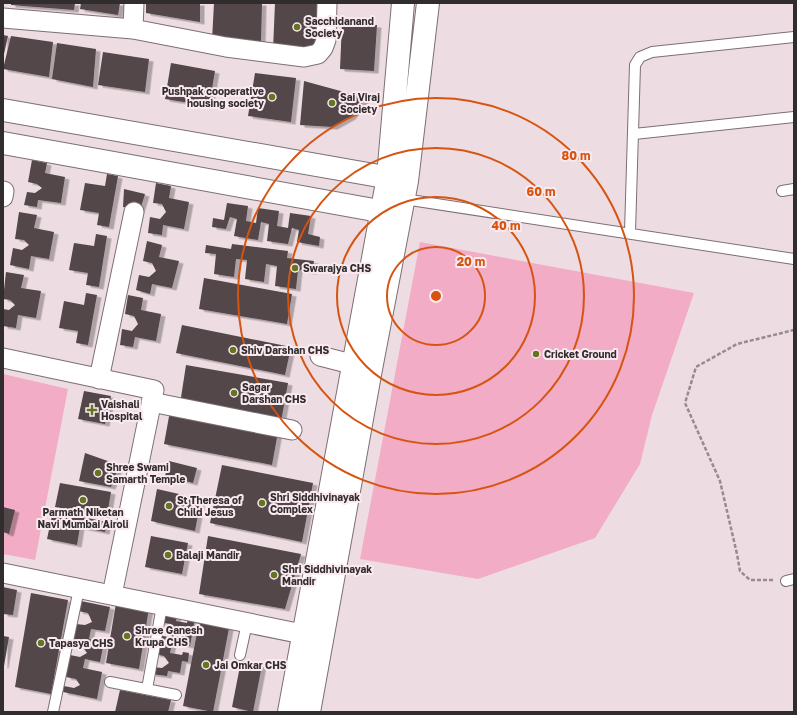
<svg xmlns="http://www.w3.org/2000/svg" width="797" height="715" font-family="'Golos Text',sans-serif">
<defs>
<filter id="shadow"><feDropShadow dx="4.5" dy="2.5" stdDeviation="0" flood-color="#0004"/></filter>
</defs>
<rect width="100%" height="100%" fill="#eddde2"/>
<path fill="#f2acc5" d="M420,242l274,51 -42,122 -12,49 -45,74 -117,41 -118,-20z
M3,374l65,15 -33,171 -32,-6z"/>
<path fill="#52464a" filter="url(#shadow)" d="M11,3h64l-1,7 -63,-5z
M81,3h39l-2,12 -38,-6z
M146,3h54v19l-54,-9z
M214,3h48l-1,39 -49,-2z
M275,3h46l-2,49 -46,-2z
M342,23l35,2 -3,46 -34,-2z
M3,35l5,1 -4,18h-1z
M11,36l42,6 -4,35 -46,-8z
M57,43l39,6 -3,38 -41,-8z
M103,52l46,7 -4,33 -47,-7z
M171,63l44,8 -6,35 -44,-7z
M255,73l41,5 -5,44 -43,-6z
M304,81l62,17 -15,19 -18,10 -33,-2z
M32,160l15,3 -2,10 20,4 -4,26 -23,-3 -1,7 -13,-2 3,-13 8,1 7,-5 -5,-4 -9,-2z
M107,174l11,2 -9,51 -12,-2 2,-12 -19,-3 5,-27 20,3z
M156,183l15,3 -2,12 20,4 -5,27 -21,-4 -1,10 -14,-2 2,-16 10,2 6,-7 -4,-8 -9,-1z
M124,189l21,5 -5,16 -17,-3z
M227,203l21,3 -2,15 10,2 2,-15 21,3 -2,15 11,2 2,-15 21,3 -3,18 12,3 -1,9 -22,-4 2,-12 -7,-2 -4,16 -21,-3 2,-17 -8,-2 -3,18 -24,-4 3,-17 -7,-2 -4,12 -14,-2 1,-9 11,2z
M19,212l18,3 -3,13 20,4 -5,27 -18,-3 -2,13 -19,-4 3,-17 9,2 7,-5 -5,-5 -9,-1z
M96,234l11,2 -8,51 -13,-2 2,-12 -19,-3 5,-27 20,3z
M147,241l15,4 -3,12 20,4 -7,27 -20,-4 -2,10 -14,-4 3,-15 10,2 7,-6 -4,-8 -9,-2z
M232,244l56,7 -1,7 27,3 -2,11 -14,-2 -2,19 -21,-3 2,-20 -11,-2 -2,18 -19,-3 2,-19 -11,-1 -2,18 -20,-3 2,-20 -11,-1 1,-8 25,4z
M6,272l18,3 -3,13 20,3 -5,27 -18,-3 -2,13 -13,-2v-17l6,1 6,-5 -5,-5 -7,-1z
M204,278l88,16 -5,30 -88,-15z
M86,293l11,2 -9,50 -12,-2 2,-12 -19,-3 5,-27 20,4z
M128,295l15,3 -2,12 20,4 -5,27 -21,-4 -2,10 -13,-2 2,-16 10,2 6,-7 -4,-8 -9,-2z
M182,325l109,22 -6,28 -109,-22z
M186,365l102,18 -7,39 -101,-18z
M84,391l27,5 -6,28 -27,-5z
M170,411l108,21 -6,33 -108,-21z
M85,453l34,12 -8,22 -32,-6z
M169,461l28,7 -4,15 -28,-7z
M222,465l91,18 -11,59 -92,-19z
M60,483l51,9 -4,24 -52,-9z
M157,489l44,10 -6,32 -44,-10z
M3,507l12,3 -6,24 -6,-2z
M53,511l54,11 -2,10 -25,-5 -3,18 -30,-6z
M151,536l37,7 -6,31 -37,-7z
M208,536l93,18 -16,55 -86,-15z
M3,587l14,3 -4,25 -10,-1z
M31,593l37,7 -17,94 -36,-7z
M81,601l29,6 -5,24 -14,-2 -2,10 15,3 -4,20 -15,-3 -2,9 19,4 -5,27 -34,-7 1,-6 10,2 6,-3 -4,-6 -10,-2 4,-22 10,2 7,-4 -5,-7 -10,-2 4,-20 9,1 7,-3 -4,-9 -10,-2z
M116,603l33,5 -10,61 -33,-6z
M162,612l15,3 -1,6 11,2 1,-6 7,1 -5,28 -18,-3 -2,10 12,2 1,-3 6,1 -1,9 -6,-1 -2,12 -12,-2 -1,5 -16,-2 2,-7 9,1 7,-5 -5,-7 -9,-2 3,-19 10,2 6,-4 -3,-9 -11,-2z
M200,617l30,6 -17,89 -30,-6z
M3,636l6,1 -5,29h-1z
M241,661l21,4 -9,47 -21,-5z
M120,690l51,10 -3,12h-53z"/>
<g fill="none" stroke-linecap="round" stroke-linejoin="round">
<defs>
<path id="lane" d="M634,134l160,-17
M782,191l12,-2
M404,199l390,60
M630,232l5,-167 5,-8 12,-5 142,-15
M786,581l8,-2
M240,655l7,-32
M110,682l66,13
M147,689l15,-83
M53,712l26,-123"/>
<path id="street" d="M3,18l130,11 93,18 78,10 14,-3 5,-6 3,-8 1,-37
M133,29l1,-26
M3,197l1,-6
M320,356l47,12
M3,358l151,32 -42,205
M99,379l35,-167
M151,402l141,28
M3,573l314,64"/>
<path id="secondary" d="M3,110l399,70
M3,143l393,71
M289,712l99,-535 15,-174
M309,712l62,-343 36,-188 21,-178"/>
</defs>
<use href="#lane" stroke="#7c6f73" stroke-width="12"/>
<use href="#street" stroke="#7c6f73" stroke-width="21"/>
<use href="#secondary" stroke="#7c6f73" stroke-width="24"/>
<path stroke="#968b8e" stroke-width="2.5" stroke-dasharray="4 2" stroke-linecap="butt" d="M773,580h-23l-10,-9 -3,-17 -17,-73 -35,-78 11,-36 41,-23 57,-14"/>
<use href="#lane" stroke="#fff" stroke-width="10"/>
<use href="#street" stroke="#fff" stroke-width="19"/>
<use href="#secondary" stroke="#fff" stroke-width="22"/>
</g>
<g fill="none" stroke="#d6540f" stroke-width="2">
<circle cx="436" cy="296" r="49"/>
<circle cx="436" cy="296" r="99"/>
<circle cx="436" cy="296" r="148"/>
<circle cx="436" cy="296" r="198"/>
</g>
<g fill="#657420" stroke="#faeaef" stroke-width="1.5">
<circle cx="297" cy="27" r="4"/>
<circle cx="272" cy="97" r="4"/>
<circle cx="332" cy="103" r="4"/>
<circle cx="295" cy="268" r="4"/>
<circle cx="233" cy="350" r="4"/>
<circle cx="536" cy="354" r="4"/>
<circle cx="234" cy="393" r="4"/>
<path d="M90 404h4v4h4v4h-4v4h-4v-4h-4v-4h4z"/>
<circle cx="98" cy="473" r="4"/>
<circle cx="83" cy="500" r="4"/>
<circle cx="262" cy="503" r="4"/>
<circle cx="169" cy="506" r="4"/>
<circle cx="168" cy="555" r="4"/>
<circle cx="274" cy="575" r="4"/>
<circle cx="127" cy="636" r="4"/>
<circle cx="41" cy="643" r="4"/>
<circle cx="206" cy="665" r="4"/>
</g>
<g text-anchor="middle" dominant-baseline="central" stroke-width="4" stroke-linejoin="round" paint-order="stroke">
<g font-size="10" font-weight="bold" fill="#312c2e" stroke="#faeaef" text-anchor="start">
<text x="305" y="21">Sacchidanand<tspan x="305" dy="12">Society</tspan></text>
<text x="264" y="91" text-anchor="end">Pushpak cooperative<tspan x="264" dy="12">housing society</tspan></text>
<text x="340" y="97">Sai Viraj<tspan x="340" dy="12">Society</tspan></text>
<text x="303" y="268">Swarajya CHS</text>
<text x="241" y="350">Shiv Darshan CHS</text>
<text x="544" y="354">Cricket Ground</text>
<text x="242" y="387">Sagar<tspan x="242" dy="12">Darshan CHS</tspan></text>
<text x="101" y="404">Vaishali<tspan x="101" dy="12">Hospital</tspan></text>
<text x="106" y="467">Shree Swami<tspan x="106" dy="12">Samarth Temple</tspan></text>
<text x="270" y="497">Shri Siddhivinayak<tspan x="270" dy="12">Complex</tspan></text>
<text x="177" y="500">St Theresa of<tspan x="177" dy="12">Child Jesus</tspan></text>
<text x="83" y="512" text-anchor="middle">Parmath Niketan<tspan x="83" dy="12">Navi Mumbai Airoli</tspan></text>
<text x="176" y="555">Balaji Mandir</text>
<text x="282" y="569">Shri Siddhivinayak<tspan x="282" dy="12">Mandir</tspan></text>
<text x="135" y="630">Shree Ganesh<tspan x="135" dy="12">Krupa CHS</tspan></text>
<text x="49" y="643">Tapasya CHS</text>
<text x="214" y="665">Jai Omkar CHS</text>
</g>
</g>
<circle cx="436" cy="296" r="6" fill="#d6540f" stroke="#faeaef" stroke-width="2"/>
<g font-size="12" text-anchor="middle" font-weight="bold" fill="#d6540f" stroke="#faeaef" stroke-width="4" stroke-linejoin="round" paint-order="stroke">
<text x="576" y="160">80 m</text>
<text x="541" y="196">60 m</text>
<text x="506" y="230">40 m</text>
<text x="471" y="266">20 m</text>
</g>
<rect width="797" height="715" fill="none" stroke="#312c2e" stroke-width="8"/>
</svg>
